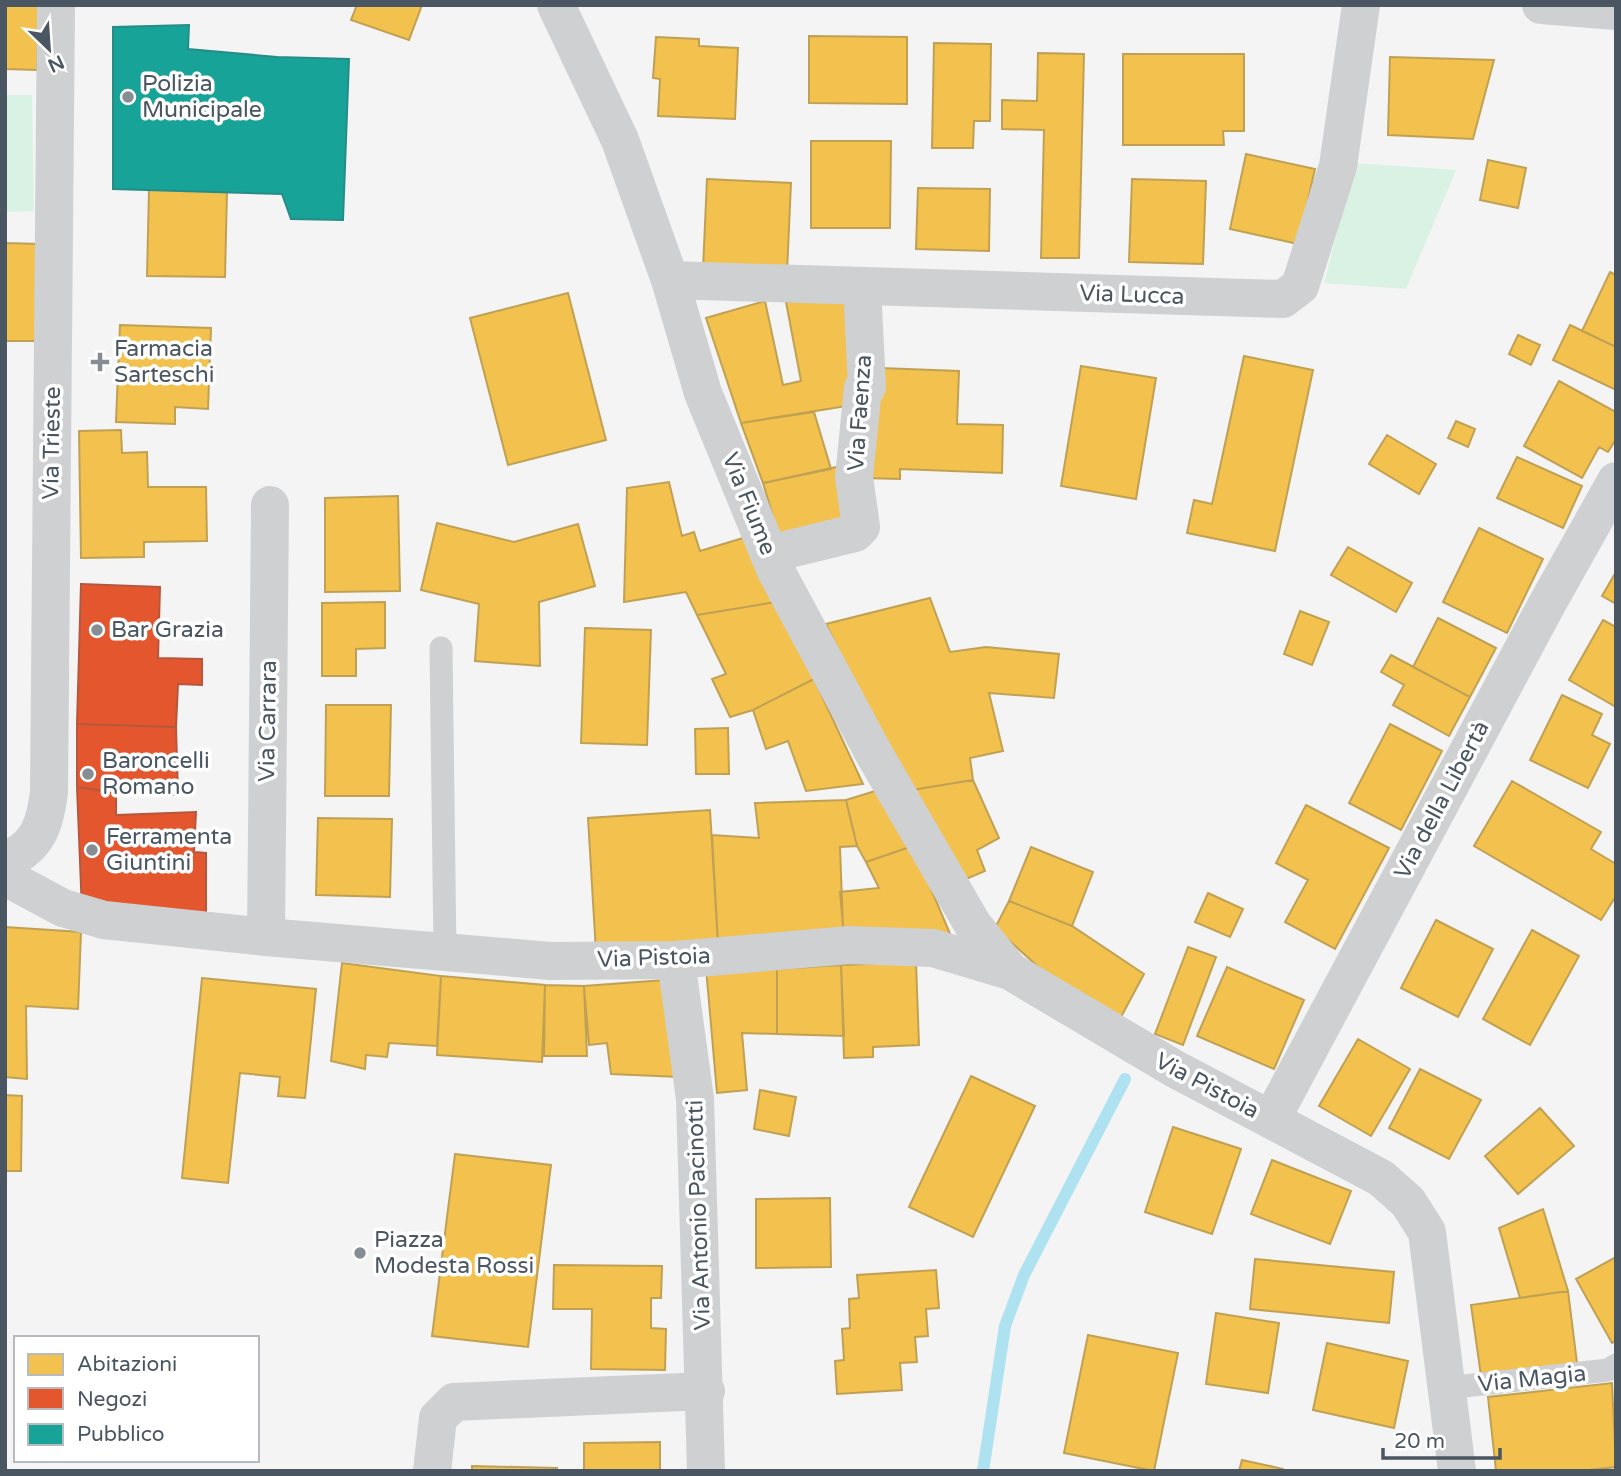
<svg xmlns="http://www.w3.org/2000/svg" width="1621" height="1476" font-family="'Varela Round',sans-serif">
<rect width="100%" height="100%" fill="#f4f4f4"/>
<path fill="#d9f2e3" d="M5,95h27l2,116 -29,1z
M1355,163l101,7 -50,119 -82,-6z"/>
<path fill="#f2c14e" stroke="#c0a154" stroke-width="2" d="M5,5h34l-2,65 -32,-1z
M357,5h65l-13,35 -58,-20z
M809,36l98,1v67l-98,-1z
M656,37l43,2v7l39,2 -3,71 -77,-3 2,-37 -7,-1z
M934,43l57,1 -1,77h-16l-1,27h-41z
M1038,53l46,1 -5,204h-38l3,-128 -42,-1v-29l35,1z
M1123,54h121v77h-21l1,14h-101z
M1390,57l104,3 -21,79 -85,-4z
M811,141h80l-1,87h-79z
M1246,154l69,15 -17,75 -68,-15z
M1488,160l38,8 -8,40 -38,-8z
M707,179l84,4 -4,89 -84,-3z
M1132,179l74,2 -3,83 -74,-2z
M918,188l72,1 -1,62 -73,-2z
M149,189l78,2 -2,86 -78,-1z
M5,243l35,1 -2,97h-33z
M1610,272l6,3v72l-34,-16z
M568,293l38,147 -98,25 -38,-147z
M844,294l15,110 -118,19 -35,-105 59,-17 18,84 18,-4 -15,-79z
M120,325l91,3 -3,81 -33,-2v17l-59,-2z
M1570,325l46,22v43l-63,-30z
M1518,335l22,10 -9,20 -22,-11z
M1244,356l69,14 -38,181 -88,-18 7,-33 18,4z
M1081,366l75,12 -20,121 -75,-13z
M880,368l79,3 -2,53 46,1 -1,48 -102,-4v10l-36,-1z
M1559,381l57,31v27l-8,13 -9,-5 -17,31 -58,-32z
M814,412l17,57 -68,14 -22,-60z
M1456,421l19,8 -7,18 -20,-9z
M121,430l1,23 25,-1 1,35h58l1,54 -63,1v15l-63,1 -2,-127z
M1387,435l49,29 -17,30 -50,-30z
M1517,457l65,29 -19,42 -66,-30z
M841,466l11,60 -71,17 -18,-60z
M669,482l13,54 12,-4 6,19 43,-13 33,64 -79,13 -11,-23 -62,10 3,-114z
M398,496l2,95 -75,1v-94z
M437,523l77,19 64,-18 17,62 -56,16 1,64 -65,-5 4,-57 -58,-14z
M1479,528l64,31 -36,74 -64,-31z
M1348,547l64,36 -16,29 -65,-37z
M1616,572v32l-14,-8z
M930,598l20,54 36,-5 73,7 -5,44 -65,-5 14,58 -33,7 3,22 -67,11 -80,-167z
M385,602v46l-29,1v27h-34v-73z
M776,602l38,77 -61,31 -23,7 -18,-38 14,-5 -29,-59z
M1300,611l29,11 -17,43 -28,-11z
M1438,618l58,30 -26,49 -57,-30z
M1603,620l13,7v80l-47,-27z
M585,628l66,2 -4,115 -66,-2z
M1391,655l79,42 -21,39 -56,-31 11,-20 -23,-13z
M814,679l49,105 -57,7 -18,-50 -22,8 -13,-39z
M1562,695l40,19 -10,21 18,9 -22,44 -58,-28z
M326,705h65l-2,91h-64z
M1390,724l52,27 -41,79 -52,-27z
M728,728l1,46h-33l-1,-45z
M973,780l26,58 -22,12 8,21 -26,11 -53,-91z
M1512,781l89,51 -10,17 25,15v32l-15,24 -127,-74z
M885,788l28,58 -47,16 -9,-16 -11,-46z
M846,800l11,46 -17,1 3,82 -125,15 -6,-109 47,3 -4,-35z
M1306,805l83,43 -54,101 -50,-27 23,-42 -32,-17z
M710,810l8,134 -122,8 -8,-134z
M318,818l74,1 -2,78 -74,-2z
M913,846l40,95 -109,-5 -4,-44 39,-4 -13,-26z
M1031,847l62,25 -21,54 -63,-25z
M1208,893l35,16 -13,28 -35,-15z
M1009,901l63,25 72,48 -23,43 -67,-36 -59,-53z
M1436,920l57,29 -35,68 -57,-29z
M5,927l76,5 -3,77 -52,-3 1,73 -22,-2z
M1532,930l47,26 -49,89 -47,-26z
M1188,947l28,10 -33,88 -28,-11z
M916,962l3,83 -46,2v10l-29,1 -3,-93z
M342,963l99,13 -4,70 -48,-3 -2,14 -21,-2 -1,14 -34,-8z
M841,965l3,71 -67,-2v-65z
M1227,967l77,33 -30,69 -77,-33z
M706,968l71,1v65l-35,-1 5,57 -30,3z
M441,976l104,9 -3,77 -105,-7z
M202,978l114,11 -11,109 -27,-2 2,-19 -40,-4 -12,110 -46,-5z
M664,980l15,97 -68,-3 -4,-31 -18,2 -5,-59z
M545,985l39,1 3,70h-43z
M1358,1039l52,30 -39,67 -52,-30z
M1420,1069l61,31 -32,59 -60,-31z
M971,1076l64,30 -62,131 -64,-30z
M760,1090l36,7 -7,39 -35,-7z
M5,1095l17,1 -1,75h-16z
M1540,1108l34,38 -56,48 -33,-38z
M1173,1127l68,22 -29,85 -67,-22z
M455,1154l96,11 -23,182 -96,-11z
M1272,1160l79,31 -21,53 -79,-30z
M830,1198l1,69 -75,1v-69z
M1543,1209l25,82 -48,7 -21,-70z
M1616,1257v84l-4,2 -36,-64z
M1255,1259l139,13 -5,51 -139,-14z
M554,1265l108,1 -1,32h-10v30l15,1 -1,41 -74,-1 1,-60h-39z
M936,1270l3,38 -13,1 2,27 -13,1 2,25 -17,1 2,27 -65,4 -2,-33 9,-1 -2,-31 8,-1 -1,-29 10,-1 -2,-23z
M1568,1291l9,72 -96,13 -10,-71z
M1216,1313l63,10 -11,70 -62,-9z
M1088,1335l90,18 -24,118 -90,-18z
M1327,1343l81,18 -14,67 -81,-18z
M1612,1383l4,84 -35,4h-85l-8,-74z
M660,1442v29h-76v-28z
M1242,1460l41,9v2h-44z
M472,1466l85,2v3h-85z"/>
<path fill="#e4572e" stroke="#b6573d" stroke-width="2" d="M81,584l79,3 -2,71 44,1v26l-24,-1 -2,43 -99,-3z
M77,724l99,3 2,68 -62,-2 -39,-6z
M77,787l39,6v22l80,-3 -2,40 12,1v71l-124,-13z"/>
<path fill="#17a398" stroke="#268c88" stroke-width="2" d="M189,25l-1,24 89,8 72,2 -6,161 -52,-1 -9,-25 -169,-5v-162z"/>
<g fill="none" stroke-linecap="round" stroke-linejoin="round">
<path stroke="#aee2f0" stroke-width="12" d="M983,1471l22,-145 19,-51 101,-196"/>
<path stroke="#ced0d2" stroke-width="23" d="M441,648l4,303
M1446,1388l162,-18 8,-5"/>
<path stroke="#ced0d2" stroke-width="38" d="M1541,5l75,6
M670,280l613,19 17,-13 38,-120 23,-161
M769,554l86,-21 6,-6 -7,-50 9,-89 4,-1 -5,-101
M266,937l4,-432
M676,960l19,139 11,372
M432,1471l6,-53 16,-16 252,-11"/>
<path stroke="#ced0d2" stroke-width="38" d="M556,5l64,135 50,140 33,113 73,178 97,181 100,173 37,46
M5,861c33,-14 40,-36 44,-69l7,-787
M5,877l58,31 41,12 162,17 285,24 125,-1 173,-15 84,3 77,23 165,98 206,109 27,24 19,30 30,239
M1271,1120l276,-516 69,-123"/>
</g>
<g fill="#868d94" stroke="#fff" stroke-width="2.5">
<circle cx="128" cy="97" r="7"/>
<path d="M96.5 351.5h7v7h7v7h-7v7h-7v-7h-7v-7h7z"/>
<circle cx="97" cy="630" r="7"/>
<circle cx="88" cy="774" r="7"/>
<circle cx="92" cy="850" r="7"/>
<circle cx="360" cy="1253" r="7"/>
</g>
<g text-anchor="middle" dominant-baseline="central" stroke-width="7" stroke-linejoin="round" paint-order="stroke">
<g font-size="23" fill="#4a5661" stroke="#fff" text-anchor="start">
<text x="142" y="84">Polizia<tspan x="142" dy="26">Municipale</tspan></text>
<text x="114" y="349">Farmacia<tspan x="114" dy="26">Sarteschi</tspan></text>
<text x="111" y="630">Bar Grazia</text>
<text x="102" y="761">Baroncelli<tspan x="102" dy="26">Romano</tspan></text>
<text x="106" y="837">Ferramenta<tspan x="106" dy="26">Giuntini</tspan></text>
<text x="374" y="1240">Piazza<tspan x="374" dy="26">Modesta Rossi</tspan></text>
</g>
<g font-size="23" fill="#4a5661" stroke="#fff">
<text transform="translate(1132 295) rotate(2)">Via Lucca</text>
<text transform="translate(860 413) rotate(-86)">Via Faenza</text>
<text transform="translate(52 443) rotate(-89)">Via Trieste</text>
<text transform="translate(749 504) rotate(68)">Via Fiume</text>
<text transform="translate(268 721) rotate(-89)">Via Carrara</text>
<text transform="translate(1442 800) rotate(-62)">Via della Libertà</text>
<text transform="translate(654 958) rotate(-2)">Via Pistoia</text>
<text transform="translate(1207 1086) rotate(28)">Via Pistoia</text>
<text transform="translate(699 1215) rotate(-92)">Via Antonio Pacinotti</text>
<text transform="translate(1532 1379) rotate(-6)">Via Magia</text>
</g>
</g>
<rect width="1621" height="1476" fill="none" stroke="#4a5661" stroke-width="14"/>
<rect x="14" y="1336" width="245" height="126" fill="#ffffff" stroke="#b7bbc0" stroke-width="2"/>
<rect x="28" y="1354" width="35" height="21" fill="#f2c14e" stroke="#b7bbc0" stroke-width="2"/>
<text x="77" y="1371" font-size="21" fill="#4a5661">Abitazioni</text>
<rect x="28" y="1388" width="35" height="21" fill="#e4572e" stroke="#b7bbc0" stroke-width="2"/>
<text x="77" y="1406" font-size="21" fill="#4a5661">Negozi</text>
<rect x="28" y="1424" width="35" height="21" fill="#17a398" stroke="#b7bbc0" stroke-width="2"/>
<text x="77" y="1441" font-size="21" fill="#4a5661">Pubblico</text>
<g transform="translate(49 49) rotate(155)" stroke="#ffffff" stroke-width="5" paint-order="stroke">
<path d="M0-5L12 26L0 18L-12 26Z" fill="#4a5661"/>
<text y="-10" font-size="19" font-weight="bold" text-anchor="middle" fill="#4a5661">N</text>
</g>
<path d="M1383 1448v10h117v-10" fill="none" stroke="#4a5661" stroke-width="3.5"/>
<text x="1394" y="1448" font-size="21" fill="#4a5661" stroke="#ffffff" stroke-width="5" paint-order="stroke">20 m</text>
</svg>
